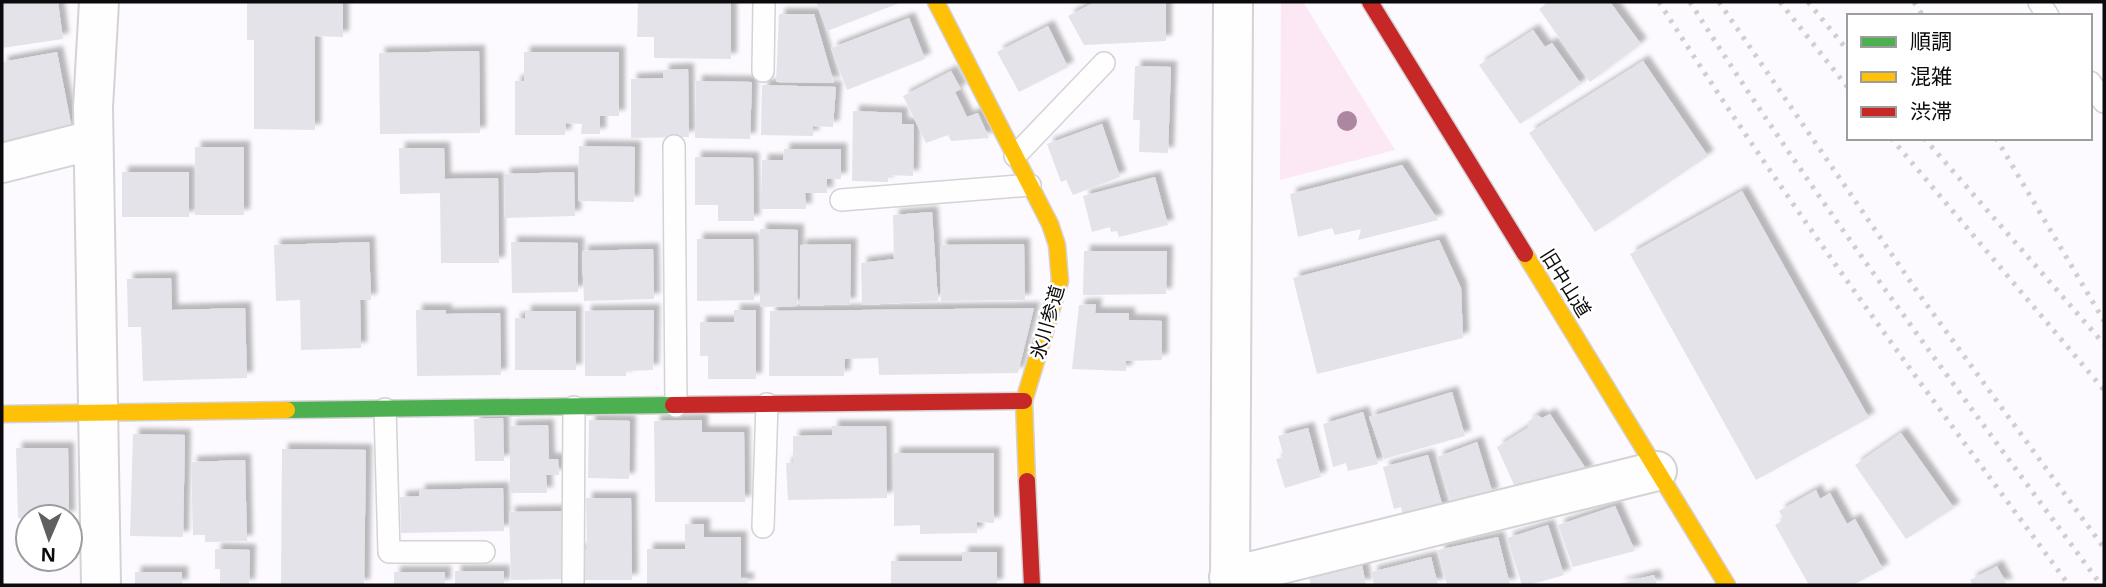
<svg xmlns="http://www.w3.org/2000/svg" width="2106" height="587" font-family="'Open Sans','Noto Sans JP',sans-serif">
<defs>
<filter id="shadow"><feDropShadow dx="6" dy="-6" stdDeviation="2" flood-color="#0004"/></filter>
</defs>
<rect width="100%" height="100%" fill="#fcfafe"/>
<path fill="#fce7f4" d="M1281,2h22l92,148 -115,30z"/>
<path fill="#e3e3e9" filter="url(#shadow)" d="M2,2h56l5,37 -61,9z
M247,2h96v35l-28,-1v94l-61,-1v-89h-7z
M638,2h93v57l-77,-1v-21h-17z
M816,2h86l-75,29z
M1095,2h71v39l-82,4 -16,-29z
M1549,2h61l31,42 -51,38 -51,-73z
M779,14h35l20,69 -58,-1z
M909,18l16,41 -78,31 -16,-42z
M1048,26l20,41 -49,25 -22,-40z
M1533,30l12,17 7,-4 29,41 -61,40 -41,-59z
M479,51l1,82 -100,1 -1,-81z
M57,52l15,77 -70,13v-80z
M524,52h95v64h-19v18h-19l1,-10 -16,-1 -1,12h-50v-54h9z
M1643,61l65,95 -113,76 -66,-99z
M1135,66l36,1 -3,86 -29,-1 1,-32h-7z
M688,69l1,68 -58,1v-59l32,-1v-8z
M951,71l10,18 -6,3 12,25 11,-4 11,25 -38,3 -3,-6 -22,8 -23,-47z
M696,81l56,1 -2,57 -55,-1z
M762,85l74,2 -3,40 -20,-1v10l-52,-1z
M853,111l49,2v11h12l-1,52 -25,-1v7l-36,-1z
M1102,124l18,53 -47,18 -7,-15 -5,2 -14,-38z
M579,146l56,1 -1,55 -56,-1z
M195,147h49v68h-49z
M399,148h45l1,31 53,-1 1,85h-58l-1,-70 -40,1z
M784,149h57v30h-14v14h-22l1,16h-45l1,-49h21z
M695,157l58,1 1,63h-36v-16h-23z
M1402,165l36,55 -80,20 3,-11 -26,6 -3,-7 -34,9 -8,-43z
M122,172h67v45h-67z
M574,172l1,44 -70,2 -1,-44z
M1155,177l13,48 -49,12 -2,-6 -6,1 -1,-5 -18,5 -9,-36z
M1742,191l127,227 -113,62 -126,-226z
M932,212l6,89 -76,4 -1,-42 33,-4 -1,-44z
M760,229l38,1 -1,76 -37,1z
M697,239h56l1,61 -57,1z
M1439,240l22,48 2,50 -146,36 -24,-96z
M369,242l2,58h-11l1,48 -60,2 -1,-50 -24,1 -2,-56z
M511,242l67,1v49l-66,1z
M851,244l-1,60 -50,2v-61z
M1024,244l1,56 -84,1 -1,-56z
M653,249l1,50 -70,2 -2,-50z
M1084,251h83l-1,43 -83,1z
M171,278l1,32 73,-2 2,70 -104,3 -2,-54h-13l-1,-48z
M1096,304l-1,9h34v7l33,1v39l-36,1v10l-54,-2 7,-64z
M1034,308l-16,65 -139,2 -1,-17 -33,1 -1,17h-75l1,-65z
M416,310h30v4l54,-1 1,62 -84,1z
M654,310l-1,60 -27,1v5h-41v-65z
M734,310h22v69h-48v-23h-8v-34h34z
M525,311h51v59h-61v-52l10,1z
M1452,392l13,44 -81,23 -15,-42z
M1363,412l15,52 -30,7 -2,-8 -13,4 -10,-43z
M1550,414l38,58 -69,24 -22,-49 32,-20 -1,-5 9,-7 5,3z
M503,418l1,43h-29l-1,-42z
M589,420l41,1 -1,58 -41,-1z
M702,420v12h42l1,70h-90l-1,-81z
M548,425l1,34h9l1,16h-13l1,18h-37v-67z
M832,426h54l1,72 -99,2 -2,-37h7v-27l39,-1z
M1308,428l13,49 -36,11 -9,-29 8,-2 -6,-21z
M1901,433l53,75 -48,31 -51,-74z
M133,434l52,1 -2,102 -53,-1z
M1477,442l16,52 -41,12 -15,-49z
M16,448h52l1,69 -51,1z
M282,449l84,1 -2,135h-83z
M894,453h100v70l-17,-1v11l-57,1v-9l-26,1z
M1428,455l18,63 -40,11 -5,-22 -7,2 -11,-42z
M245,460l2,81 -42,1v-7h-12l-2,-73z
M503,488l1,43 -103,2 -1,-36 19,-1v-6z
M1816,490l4,9 10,-6 17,31 8,-5 28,50 -30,16h-44l-34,-60 9,-5 -5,-9z
M586,498h45l1,82h-52l-1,-31h8z
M1615,506l20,45 -62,16 -15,-42z
M562,511l1,68 -52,1 -2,-68z
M685,524h19v13h37v42l7,-1v7h-101v-36h38z
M1548,525l16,50 -35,10h-7l-15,-47z
M1498,537l12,48h-63l-9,-35z
M215,549l35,1 -1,35h-29v-16h-5z
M962,552h35v33h-106v-24h71z
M1431,557l7,28h-64l-3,-13z
M1362,565l4,20h-55l-2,-7z
M1997,566l10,19h-34l-3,-5z
M455,571h49v14h-49z
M135,572h47v13h-47z
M394,572h51v13h-51z
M1654,575l3,10h-38v-1z"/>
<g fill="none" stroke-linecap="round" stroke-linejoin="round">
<defs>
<path id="lane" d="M2039,2l9,14
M763,71l1,-69
M2090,82l14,20
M674,146l2,260
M1015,156l89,-93
M841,200l189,-15
M385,409l4,143h95
M763,527l4,-123
M573,585l1,-178"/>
<path id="street" d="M99,2l-6,105 8,478
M2,163l91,-23
M1229,577l428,-106
M1230,585l3,-583"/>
<path id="fast" d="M287,410l386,-5"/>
<path id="slow" d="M936,2l114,222 7,21 3,36 -36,120 3,80
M1525,254l202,331
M2,414l285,-4"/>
<path id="jam" d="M1370,2l155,252
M673,405l351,-4
M1027,481l5,104"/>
</defs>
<use href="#lane" stroke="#d4d2d5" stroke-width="24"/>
<use href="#street" stroke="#d4d2d5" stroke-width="42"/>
<use href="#fast" stroke="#d4d2d5" stroke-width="19"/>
<use href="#slow" stroke="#d4d2d5" stroke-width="19"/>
<use href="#jam" stroke="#d4d2d5" stroke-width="19"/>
<use href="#lane" stroke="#fffeff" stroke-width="21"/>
<use href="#street" stroke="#fffeff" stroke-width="38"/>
<use href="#fast" stroke="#4caf50" stroke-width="16"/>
<use href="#slow" stroke="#ffc107" stroke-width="16"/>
<use href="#jam" stroke="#c62828" stroke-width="16"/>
<path stroke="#cfcfcf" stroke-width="5" stroke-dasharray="3.5 7" stroke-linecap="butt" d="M1659,2c127,201 269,392 410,583
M1690,2c127,201 271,392 411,583
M1719,2l202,295 183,251
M1780,2l69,87
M1808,2l41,50
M1914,2l9,14
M1891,138l213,252
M1924,138l180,206
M1996,138l108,183"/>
</g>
<circle fill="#ad87a0" cx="1347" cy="121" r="10"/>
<g text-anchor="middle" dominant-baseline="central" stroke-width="5" stroke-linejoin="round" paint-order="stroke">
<g font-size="19" fill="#0b0b0d" stroke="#fff">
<text transform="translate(1566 283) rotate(58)">旧中山道</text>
<text transform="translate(1047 322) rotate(-74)">氷川参道</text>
</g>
</g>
<rect width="2106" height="587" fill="none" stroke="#0b0b0d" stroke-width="7"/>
<rect x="1847" y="14" width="245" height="126" fill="#ffffff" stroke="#9d9d9e" stroke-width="2"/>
<rect x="1861" y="37" width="35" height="10" fill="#4caf50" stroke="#9d9d9e" stroke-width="2"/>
<text x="1910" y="49" font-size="21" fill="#0b0b0d">順調</text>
<rect x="1861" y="72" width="35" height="10" fill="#ffc107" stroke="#9d9d9e" stroke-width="2"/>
<text x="1910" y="84" font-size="21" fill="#0b0b0d">混雑</text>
<rect x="1861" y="107" width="35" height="10" fill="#c62828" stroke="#9d9d9e" stroke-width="2"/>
<text x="1910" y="119" font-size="21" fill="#0b0b0d">渋滞</text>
<g transform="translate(49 538) rotate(182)"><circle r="33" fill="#ffffff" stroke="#9d9d9e" stroke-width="2"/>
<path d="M0-5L12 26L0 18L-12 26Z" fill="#5f5f61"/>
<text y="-10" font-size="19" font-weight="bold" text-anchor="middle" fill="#0b0b0d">N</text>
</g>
</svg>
